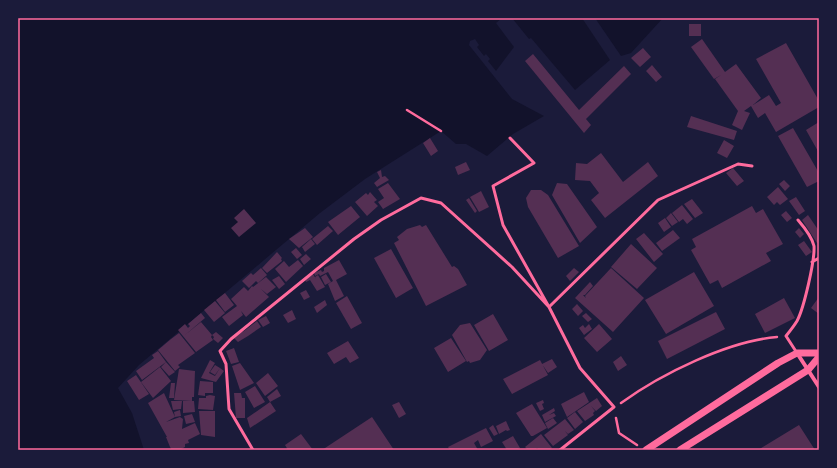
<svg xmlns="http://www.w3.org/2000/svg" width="837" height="468" font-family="'Public Sans',sans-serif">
<rect width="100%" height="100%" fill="#1b1b3a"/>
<path fill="#12122b" d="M18,18h484l-6,5 18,24 -18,24 -8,-10 2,-2 -4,-5 -2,2 -7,-9 2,-2 -4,-6 -5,2 -1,4 43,54 32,17 -31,18 -26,22 -21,-12h-10l-15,-13 -76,48 -45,34 -181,152 -21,23 14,25 12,37h-126z
M512,18h70l28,42 -35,30 -44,-52 -2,1z
M595,18h68l-32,35 -10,3z"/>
<path fill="#542f53" d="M689,24h12v12h-12z
M702,39l23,33 11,-8 25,34 -8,7 16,-10 7,11 5,-3 -25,-44 30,-16 33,58v6l-43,25 -11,-19 -7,5 -7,-12 -7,5 6,2 -8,17 -10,-5 6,-14 -23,-32 6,-4 -7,4 -23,-32z
M643,48l8,9 -11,10 -9,-9z
M533,54l46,56 45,-44 7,8 -45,45 5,6 -7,8 -59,-72z
M652,65l10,12 -6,5 -10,-11z
M691,116l46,15 -3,9 -47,-13z
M819,122v31l-13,-23z
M793,128l26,45v8l-12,6 -29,-51z
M430,138l8,13 -7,5 -8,-13z
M724,140l10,6 -7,12 -10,-5z
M601,153l22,29 25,-20 10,14 -53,42 -14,-18 8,-7 -9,-12 -15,-1 1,-17 11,1z
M466,162l4,8 -12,5 -3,-8z
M733,168l11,13 -7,5 -11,-13z
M381,170l1,7 3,-1 4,4 -12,7 -3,-4 6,-5 -3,-6z
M784,180l6,6 -5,5 -6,-7z
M388,183l12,16 -17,10 -5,-7 6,-4 -6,-9z
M557,183l10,1 30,43 -17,16 -28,-48z
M778,187l10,12 -8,6 -3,-3 -3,3 -7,-8z
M531,190h10l7,5 31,51 -21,12 -30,-51 -2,-9z
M481,191l8,16 -10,5 -9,-15z
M370,192l7,8 -3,2 4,4 -11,10 -12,-14 11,-9 2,2z
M796,197l9,14 -6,4 -10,-14z
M469,198l8,13 -2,2 -9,-13z
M692,199l11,14 -8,5 -11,-14z
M682,205l11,14 -6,5 -4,-5 -4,3 -7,-9z
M351,206l9,11 -22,18 -10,-13z
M752,206l4,7 7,-4 20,35 -17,9 5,8 -49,27 -4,-8 -8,4 -19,-34 5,-3 -4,-8z
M244,209l12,14 -17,14 -8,-9 7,-6 -4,-4z
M786,211l6,7 -5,4 -6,-7z
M671,213l7,9 -6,4 -6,-8z
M808,215l11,16v11l-2,1 -15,-23z
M665,218l6,9 -7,5 -6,-9z
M420,225l2,2 4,-2 26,42 2,-1 4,3 9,16 -41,21 -32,-63 5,-3 -2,-3 10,-8z
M328,226l5,5 -16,14 -5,-6z
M305,228l8,9 -14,11 -10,-9z
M799,228l5,6 -4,4 -5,-6z
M673,230l7,8 -18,13 -6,-8z
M644,233l19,21 -9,8 -18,-23z
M311,239l4,5 -10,8 -3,-5z
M804,241l8,11 -6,4 -8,-11z
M631,244l26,24 -20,21 -26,-22z
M296,248l6,7 -5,4 -6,-7z
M391,249l22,39 -17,10 -22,-40z
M277,252l5,6 -1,1 1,2 -15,12 -5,-5z
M306,254l5,5 -7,6 -4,-6z
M298,260l5,6 -17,16 -11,-13 9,-8 5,6z
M339,260l8,14 -11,6 8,16 -9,5 -7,-17 5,-3 -5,-9 -8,4 -1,-2 -4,2 -1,-3 7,-3 1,2 2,-1v-3z
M261,268l6,7 -9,8 -7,-7 5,5 -7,7 -7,-7 9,-8 2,2z
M574,268l5,4 -9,9 -4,-5z
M611,268l33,30 -31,34 -38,-34 15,-16 3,4 -8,9h-2l3,3 -1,-2z
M694,272l20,34 -48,28 -21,-34z
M313,274l3,5 -1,-2 3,-2 7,12 -8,4 -7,-11 -4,2 -1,-2z
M326,274l5,8 -6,3 -4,-8z
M279,276l6,8 -6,5 -7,-9z
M266,277l10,10 -9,7 -6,-5 8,8 -23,20 -5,-6 2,4 -14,11 -7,-9 15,-11 -6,-7 13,-12 4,4 4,-5 1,1z
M306,290l4,7 -6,3 -4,-7z
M225,293l9,12 -9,7 -9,-12z
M347,296l15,27 -11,6 -15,-26z
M819,297v17l-8,-6z
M784,298l11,20 -30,15 -10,-19z
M325,300l2,5 -10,8 -3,-6z
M215,301l10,12 -11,9 -10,-12z
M577,304l6,7 -5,5 -6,-7z
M292,310l4,9 -8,4 -5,-8z
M716,312l9,17 -58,30 -9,-18z
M201,313l4,5 -20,17 16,-13 11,13 4,-3 7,6 -5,5 -5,-4 1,-2 -2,-2 -1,2 2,3 -17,12 -18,-22 7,-6 3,4 2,-2 -2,-2z
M586,313l6,6 -4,3 -6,-6z
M493,314l15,26 -19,11 -15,-26z
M266,316l4,7 -7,4 -5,-7z
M257,321l4,6 -13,9 -10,6 -6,-6 12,-5z
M470,323l17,27 -7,10 -10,3 -1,-2 -2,1 -15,-27 8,-10z
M589,324l3,5 -8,6 -5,-7 4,-3 2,3z
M599,324l13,15 -15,13 -13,-14z
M179,333l16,20 -17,12 2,2 -5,4 -17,-21 13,-11 3,4 -3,-4z
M451,338l15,23 -18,11 -14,-24z
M348,341l11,17 -9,5 -4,-6 -12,7 -7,-11z
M234,348l5,14 -8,2 -5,-13z
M158,351l8,11 -24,18 -6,-9 18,-13 -2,-3z
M621,356l6,9 -9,6 -5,-9z
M552,359l5,8 -9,6 -6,-9z
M210,360l5,3 -6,10 6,3 5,-8 4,3 -8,11 -15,-4z
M540,360l8,15 -36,19 -9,-15z
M166,362l9,10 -6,4 -8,-9z
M240,363l14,20 -14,7 -8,-24z
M215,365l5,3 -5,7 -5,-3z
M160,367l11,14 -18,17 -12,-16z
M179,369l16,2 -1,26h-2v4l-18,-1z
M268,373l10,13 -13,10 -9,-13z
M136,375l13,19 -10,6 -12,-19z
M200,381l13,1v11h-8v3l-7,-1z
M171,383h4l-1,15h-5z
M255,386l10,16 -11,6 -9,-16z
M277,389l4,7 -11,6 -3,-5z
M584,392l5,10 -22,15 -6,-13z
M164,393l11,24 -1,-5 6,-2 1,6 -6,1 -9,5 14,-5 3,2 -1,10 13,-6 5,11 -12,6 1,3 -4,1v3l-6,3h-7l-2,-3 -4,-10h1l-19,-34z
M234,393h7l1,5h3v20h-9z
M210,395l5,1 -2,14 -15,-1 1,-11h7v-2z
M597,398l5,8 -6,5 -5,-5 4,5 -2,2 1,2 -9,6 -8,-10z
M543,400l1,3 -2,1 2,5 -4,2 -4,-8z
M171,401h11l-1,8 -8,1z
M183,401h11l1,11 -12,1z
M270,402l6,9 -26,17 -3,-10z
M399,402l7,12 -7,4 -7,-13z
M532,404l15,24 -14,8h-2l-15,-23z
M554,408l1,3 -6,4 5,-2 2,3 -11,6 -3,-7z
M199,411h16v26l-14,-2z
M575,412l8,10 -8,7 -8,-11z
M192,414l3,8 -9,2 -2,-8z
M372,417l22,33h-72z
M553,418l4,5 -9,6 -3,-6z
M565,419l9,11 -6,4 -3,-3 3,4 -15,11 -9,-11z
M506,421l4,9 -3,1 -1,-1 -7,4 -3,-8z
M493,425l5,9 -4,2 -5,-8z
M799,425l16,25h-57z
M486,428l7,13 -12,6 -3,-7 -4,3 4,7h-28l-2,-3z
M301,434l12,16h-25l-3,-5z
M541,434l11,14 -3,2h-10l-2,-2 -2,2h-7l-3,-3z
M513,436l7,12 -4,2h-9l-5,-8z"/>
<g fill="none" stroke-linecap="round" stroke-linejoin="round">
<path stroke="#ff6b9d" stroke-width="2.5" d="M407,110l34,21
M621,403c40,-29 107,-62 156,-66
M616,418l3,15 18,12"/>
<path stroke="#ff6b9d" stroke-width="3" d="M510,138l24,25 -41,23 10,39 46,82 109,-107 80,-36 14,2
M812,262l7,-4
M797,353l-11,-17c4,-5 8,-10 11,-15 7,-13 18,-61 17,-75 -2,-9 -10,-19 -16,-26
M253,450l-24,-41 -3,-45 -6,-13 11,-12 123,-100 27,-19 40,-22 20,5 71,64 37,40 31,61 34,39 -54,43"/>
<path stroke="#ff6b9d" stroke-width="4" d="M797,353l22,34"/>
<path stroke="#ff6b9d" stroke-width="7" d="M646,450l132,-87 19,-10h22
M680,450l128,-80 11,-13"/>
</g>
<rect width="837" height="468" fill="none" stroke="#1b1b3a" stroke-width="38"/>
<rect x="19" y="19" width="799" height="430" fill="none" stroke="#ff6b9d" stroke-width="1.5"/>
</svg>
